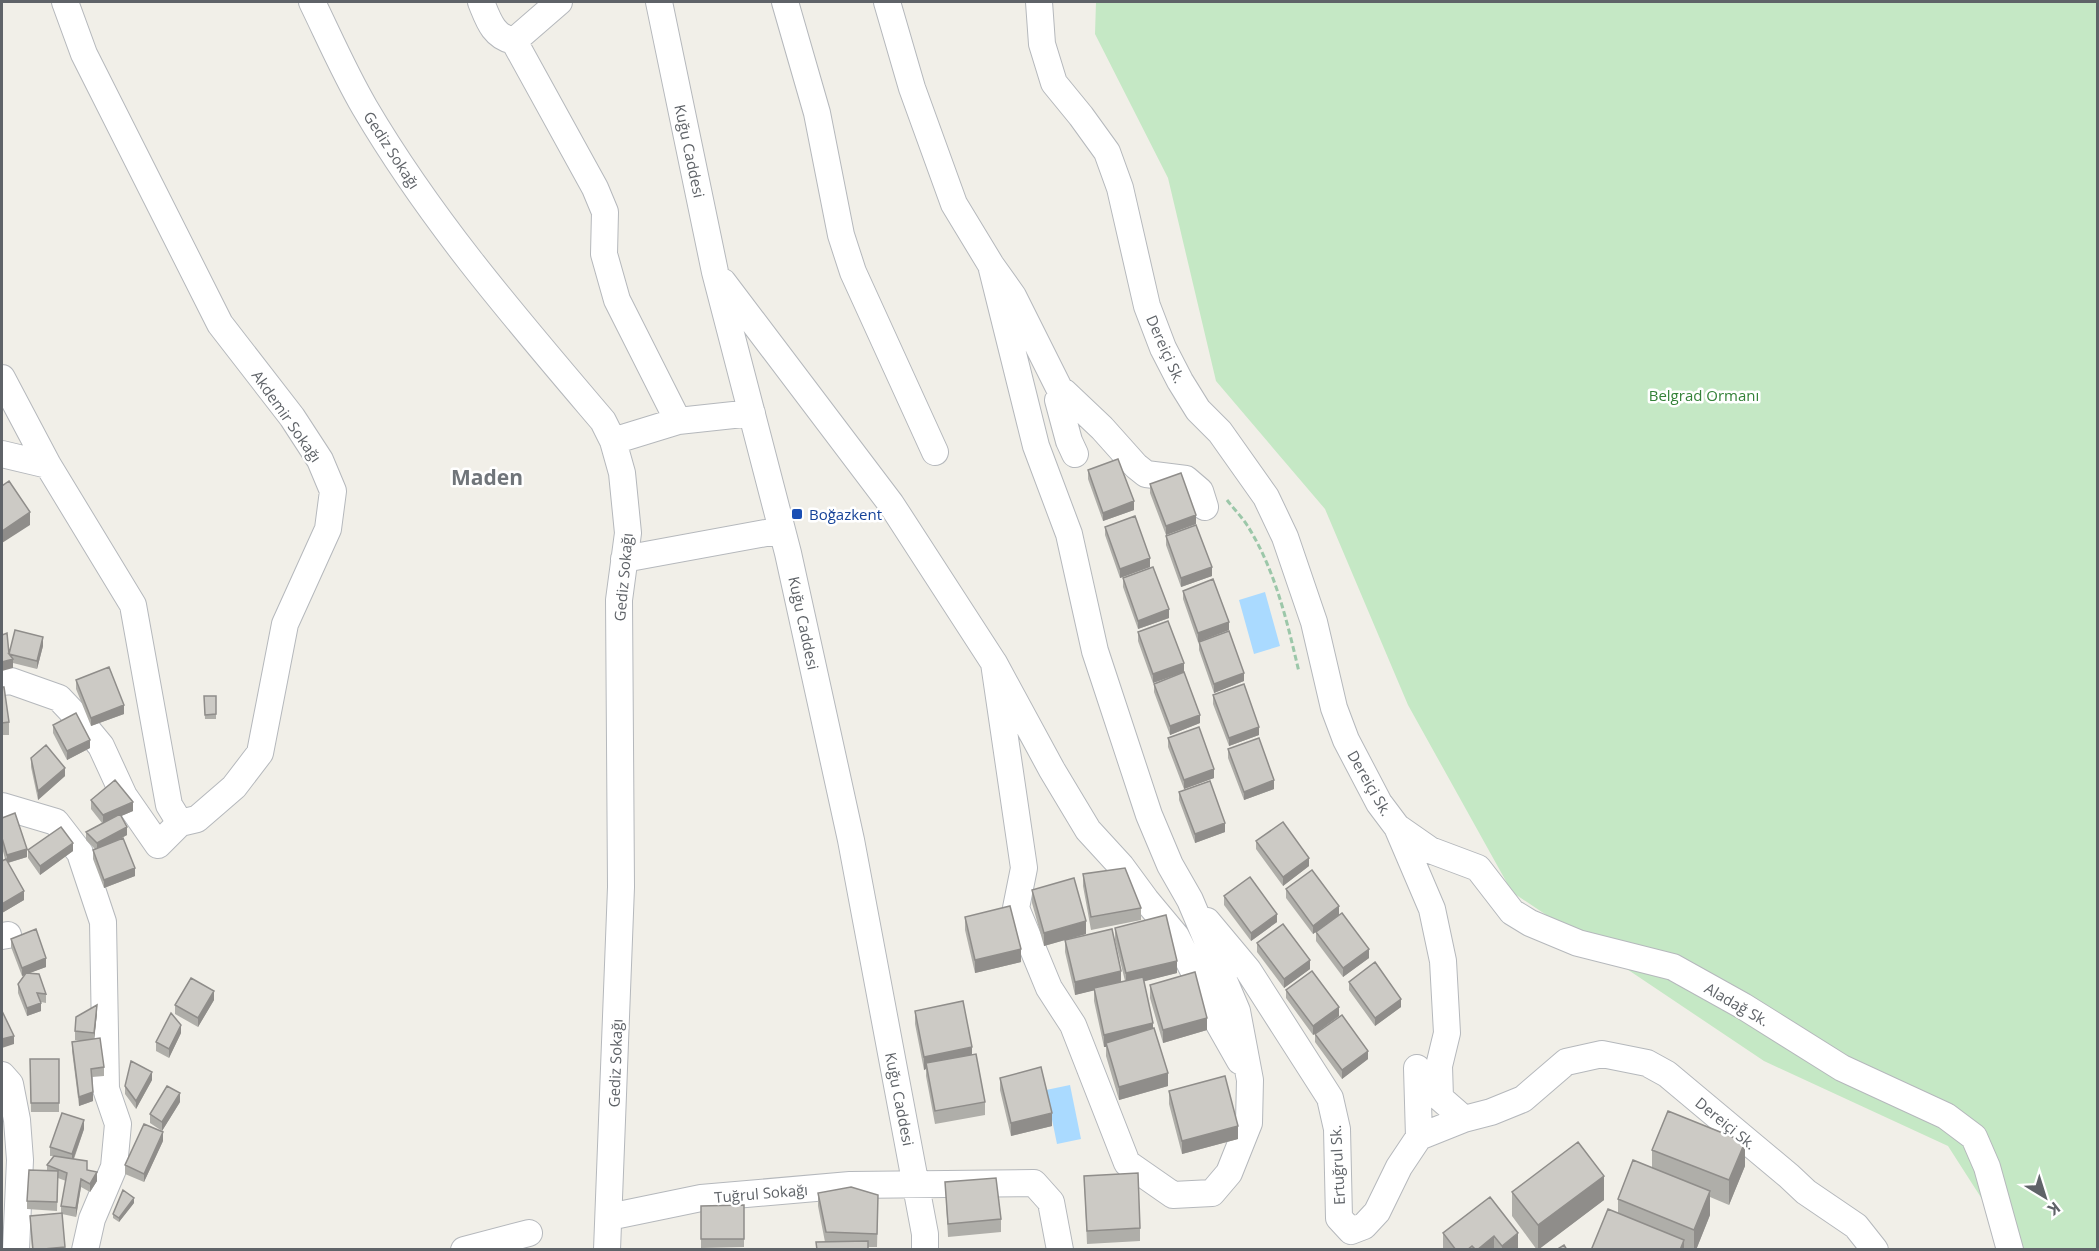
<svg xmlns="http://www.w3.org/2000/svg" width="2099" height="1251" font-family="'Open Sans',sans-serif">
<rect width="100%" height="100%" fill="#f1efe8"/>
<path fill="#c5e8c5" d="M1096,2h1001v1247h-83l-66,-103 -184,-85 -252,-169 -104,-187 -83,-196 -109,-128 -48,-203 -73,-144z"/>
<path fill="#aadaff" d="M1265,592l15,54 -26,8 -15,-54z
M1070,1085l11,54 -24,5 -11,-54z"/>
<g fill="none" stroke-linecap="round" stroke-linejoin="round">
<defs>
<path id="minor" d="M65,2l19,52 136,270 72,93 28,43 13,31 -5,38 -43,95 -25,129 -26,34 -37,32 -17,4
M312,2c17,35 33,72 53,106 67,114 153,213 238,313l10,20 9,32 6,60 -9,67 2,287 -14,363
M481,2c7,17 12,35 33,39l45,-39
M659,2l56,270 73,281 63,287 74,394v16
M785,2l32,111 24,122 12,37 82,180
M887,2l25,86 42,116 37,61 22,31 49,98 2,-2 38,36 34,38 10,8 40,5 14,12 5,16
M1039,2l3,42 12,39 27,33 26,36 13,36 27,118 16,42 17,33 18,29 22,22 46,65 19,40 29,85 20,86 12,32 33,63 18,24 35,82 11,52 4,72 -8,33 1,32 24,21 27,-7 32,-13 43,-37 36,-8 45,9 20,11 122,102 17,16 50,34 19,24
M514,41l81,147 10,24 -1,42 13,46 61,121
M991,265l45,181 33,88 26,117 54,164 21,50 20,35 47,111 13,69 -1,43 -20,50 -17,20 -39,2 -46,-32 -54,-138 -24,-37 -33,-80 8,-40 -30,-205
M723,282l168,222 103,159 58,107 36,60 33,36 25,34 30,36 22,44 5,16 37,65
M2,378l46,87 85,140 36,200 11,18
M1062,394l-4,6 11,41 6,13
M613,441l65,-20 74,-8
M2,454l46,11
M624,559l158,-29
M2,682l9,-1 48,17 18,19 24,29 23,50 34,49 22,-22
M2,806l54,16 24,31 23,69 3,167 12,35 -4,43 -22,52 -7,31
M1397,827l33,23 48,18 34,44 18,11 48,20 95,24 70,39 99,62 104,48 28,21 13,30 23,83
M1207,921l41,49 82,128 7,31 2,89 12,13 13,-5 13,-14 22,-45 20,-30 45,-18
M2,936l6,-1
M1417,1068l2,69
M2,1075l8,9 7,36 3,40 -4,90
M609,1217l92,-19 149,-13 184,-2 17,19 9,48
M464,1250l65,-17"/>
</defs>
<use href="#minor" stroke="#b5b8bc" stroke-width="28"/>
<path stroke="#9cc7a9" stroke-width="3" stroke-dasharray="6 3" stroke-linecap="butt" d="M1227,500c6,8 14,16 20,25 28,44 40,96 52,147"/>
<use href="#minor" stroke="#fff" stroke-width="26"/>
</g>
<path fill="#afaea9" d="M1088,470l46,40 -31,11 -15,-42z
M1150,484l46,40 -30,11 -16,-42z
M1105,527l45,40 -30,11 -15,-43z
M1166,536l46,40 -31,11 -15,-42z
M1123,578l46,40 -31,11 -15,-42z
M1183,591l46,39 -31,12 -15,-43z
M1138,632l46,40 -31,11 -15,-42z
M1199,642l45,39 -30,12 -15,-43z
M43,646l-6,23 -24,-6v5l-4,-14z
M76,680l48,34 -33,12 -15,-37z
M1154,684l46,39 -30,12 -16,-43z
M2,687l7,35v13h-7z
M1213,695l46,40 -30,11 -16,-42z
M204,696h12v23h-11z
M53,725l37,23 -23,12 -14,-27z
M1168,738l46,40 -30,11 -16,-42z
M1228,749l46,40 -30,11 -16,-42z
M31,758l34,18 -27,24 -7,-33z
M1179,792l46,40 -30,11 -16,-43z
M91,800l42,11 -12,5 6,19 -9,5 17,36 -31,12 -11,-29v-9l2,-1 -9,-9v-8l16,-9 -11,-14z
M2,818l25,39 -19,6 16,37 -22,13v-52l3,-2 -3,-12z
M1256,841l53,25 -26,20 -27,-37z
M28,850l45,1 -33,24 -12,-17z
M1083,874l58,34v12l-50,10 -8,-44z
M1286,889l53,26 -26,19 -27,-36z
M1032,890l54,44 -20,6 55,42 4,-1 -10,-41v-12l62,45 -33,8 9,48 15,57 -49,14 -13,-44v-9h-2l-10,-46v-11l-19,5 -10,-43v-12l-21,6 -12,-43z
M1224,896l53,26 -26,19 -27,-36z
M965,917l56,45 -46,11 -10,-43z
M1316,932l53,26 -26,19 -27,-36z
M11,939l35,28 -17,6 17,21v9l-5,-1v9l-14,5 -9,-23v-9l6,-9 -2,1 -11,-29z
M1257,943l53,26 -26,19 -27,-36z
M1349,982l52,25 -26,19 -26,-36z
M1150,985l57,45 -44,13 -13,-45z
M1286,990l53,26 -26,19 -27,-37z
M214,1000l-16,27 -23,-13v-9z
M915,1011l57,44 13,47v13l-50,9 -9,-48v-7l-2,1 -9,-46z
M97,1013l-3,26 10,28v9l-12,1 1,24 -14,5 -7,-55v-9l10,-1 -7,-1v-9z
M181,1033l-12,25 -13,-7v-9z
M1315,1034l53,25 -26,20 -27,-37z
M30,1059h29v53h-28z
M1000,1078l52,48 -41,10 -11,-46z
M152,1080l-16,29 -11,-15v-8z
M1169,1091l69,48 -56,15 -13,-50z
M180,1102l-18,29 -12,-8v-9z
M84,1129l-10,30 13,11 10,11 -7,11 -9,-5 -5,30 -14,-3 3,36h-33l-2,-34 31,-3v-7l5,-25 -8,-3 -1,33 -30,-2v-8l20,-30v-6l6,-9h-3v-9z
M163,1141l-19,41 -19,-8v-9z
M1652,1150l93,16 -16,39 -19,-8v18l-14,35h-104l26,-37v-14l34,-32z
M1084,1176l56,52v13l-53,3z
M945,1182l56,37v13l-53,5z
M1512,1192l92,8 -67,50 -25,-34z
M818,1193l60,15 -1,39h-9v3h-52v-8h9l-7,-36z
M1490,1197l28,53h-75v-17z
M134,1203l-15,19 -6,-4v-4z
M744,1205v42l-43,1v-42z"/>
<path fill="#8f8d8a" d="M1134,501v9l-31,11v-8z
M30,512v13l-28,18v-12z
M1196,515v9l-30,11v-9z
M1150,558v9l-30,11v-9z
M1212,567v9l-31,11v-9z
M1169,609v9l-31,11v-8z
M1229,622v8l-31,12v-9z
M43,637v9l-6,23v-8z
M13,659v9l-11,3v-9z
M1184,663v9l-31,11v-9z
M1244,673v8l-30,12v-9z
M124,705v9l-33,12v-8z
M1200,715v8l-30,12v-9z
M1259,727v8l-30,11v-8z
M90,740v8l-23,12v-9z
M65,768v8l-27,24v-9z
M1214,769v9l-30,11v-9z
M1274,780v9l-30,11v-8z
M133,802v9l-30,13v-9z
M1225,823v9l-30,11v-9z
M127,827v8l-30,16v-8z
M73,843v8l-33,24v-9z
M27,849v8l-20,6v-8z
M1309,858v8l-26,20v-9z
M135,868v8l-31,12v-8z
M24,891v9l-22,13v-9z
M1339,906v9l-26,19v-8z
M1277,914v8l-26,19v-8z
M1086,921v13l-42,12v-13z
M1021,949v13l-46,11v-13z
M1369,949v9l-26,19v-9z
M46,958v9l-24,9v-8z
M1310,960v9l-26,19v-9z
M1177,961v12l-51,13v-13z
M1121,971v13l-46,11v-13z
M214,991v9l-16,27v-9z
M1401,999v8l-26,19v-8z
M41,1003v8l-14,5v-8z
M97,1005v8l-3,29v-9z
M1339,1007v9l-26,19v-9z
M1207,1018v12l-44,13v-13z
M1153,1023v13l-47,7v4h-2v-12z
M181,1025v8l-12,25v-9z
M14,1036v8l-12,4v-9z
M972,1047v13l-46,3v6l-2,1v-13z
M1368,1051v8l-26,20v-9z
M152,1072v8l-16,29v-8z
M1168,1073v13l-49,14v-13z
M93,1092v9l-14,5v-9z
M180,1093v9l-18,29v-9z
M1052,1113v13l-41,10v-13z
M84,1120v9l-12,34v-9z
M1238,1126v13l-56,15v-13z
M163,1132v9l-19,41v-8z
M1745,1142v24l-16,39v-25z
M97,1172v9l-7,11v-8z
M1604,1176v24l-66,50v-25z
M81,1179v8l-5,30v-9z
M1710,1191v24l-14,35h-2v-20z
M134,1198v5l-15,19v-4z
M1518,1233v17h-16v-4z
M1494,1236v14h-17z
M1684,1240v10h-4z"/>
<path fill="#cccac5" stroke="#8f8d8a" stroke-width="1.5" d="M1118,459l16,42 -31,12 -15,-43z
M1181,473l15,42 -30,11 -16,-42z
M9,481l21,31 -28,19v-45z
M1135,516l15,42 -30,11 -15,-42z
M1196,525l16,42 -31,11 -15,-42z
M1153,567l16,42 -31,12 -15,-43z
M1213,579l16,43 -31,11 -15,-42z
M1168,621l16,42 -31,11 -15,-42z
M15,630l28,7 -6,24 -28,-7 4,5 -11,3v-27l5,-2 2,21z
M1229,631l15,42 -30,11 -15,-42z
M109,667l15,38 -33,13 -15,-38z
M1184,672l16,43 -30,11 -16,-42z
M1244,684l15,43 -30,11 -16,-43z
M2,687h2l5,35 -7,1z
M204,696h12v18l-11,1z
M76,713l14,27 -23,11 -14,-26z
M1199,727l15,42 -30,11 -16,-42z
M1259,738l15,42 -30,12 -16,-43z
M46,745l19,23 -27,23 -7,-33z
M115,780l18,22 -30,13 -12,-15z
M1210,781l15,42 -30,11 -16,-42z
M15,813l12,36 -20,6 -5,-17v-20z
M120,814l7,13 -30,16 -11,-11z
M1283,822l26,36 -26,19 -27,-36z
M61,827l12,16 -33,23 -12,-16z
M123,838l12,30 -31,12 -11,-30z
M6,859l18,32 -22,13v-43z
M1125,868l16,40 -50,9 -8,-43z
M1312,870l27,36 -26,20 -27,-37z
M1250,877l27,37 -26,19 -27,-37z
M1074,878l12,43 -42,12 -12,-43z
M1010,906l11,43 -46,11 -10,-43z
M1342,913l27,36 -26,19 -27,-36z
M1166,915l11,46 -51,12 -11,-45z
M1283,924l27,36 -26,19 -27,-36z
M36,929l10,29 -24,10 -11,-29z
M1112,929l9,42 -46,11 -10,-42z
M1375,962l26,37 -26,19 -26,-36z
M1312,971l27,36 -26,19 -27,-36z
M1195,972l12,46 -44,12 -13,-45z
M26,973l13,1 7,20 -9,-1 4,10 -14,5 -9,-24z
M1143,977l10,46 -49,12 -10,-47z
M191,978l23,13 -16,27 -23,-13z
M963,1001l9,46 -48,10 -9,-46z
M97,1005l-3,28 -19,-2 1,-14z
M2,1011l12,25 -12,3z
M171,1013l10,12 -12,24 -13,-7z
M1342,1015l26,36 -26,19 -27,-36z
M1154,1028l14,45 -49,14 -13,-44z
M100,1038l4,29 -13,2 2,23 -14,5 -7,-55z
M976,1054l9,48 -50,9 -9,-48z
M30,1059h29v44h-28z
M131,1061l21,11 -16,29 -11,-15z
M1041,1067l11,46 -41,10 -11,-45z
M1225,1076l13,50 -56,15 -13,-50z
M167,1086l13,7 -18,29 -12,-8z
M1668,1111l77,31 -16,38 -77,-30z
M62,1113l22,7 -12,34 -22,-7z
M144,1124l19,8 -19,42 -19,-9z
M1578,1142l26,34 -66,49 -26,-33z
M54,1156l33,5v9l10,2 -7,12 -9,-5 -5,29 -15,-2 6,-33 -20,-8z
M1633,1160l77,31 -16,39 -76,-31z
M29,1170l29,1 -1,31 -30,-1z
M1138,1173l2,55 -53,3 -3,-55z
M996,1178l5,41 -53,5 -3,-42z
M851,1187l27,8 -1,39 -51,-2 -8,-39z
M123,1190l11,8 -15,20 -6,-4z
M1490,1197l28,36 -16,13 -8,-10 -17,14h-1l-4,-4 -5,4h-11l-13,-17z
M744,1205v34h-43v-33z
M1608,1209l76,31 -4,10h-85l-3,-2z
M62,1213l3,34 -32,3 -3,-34z
M868,1241v9h-51l-1,-8z
M1564,1245l3,5h-11z"/>
<rect fill="#1a4fb4" stroke="#fff" stroke-width="2" x="791" y="508" width="12" height="12" rx="3"/>
<g text-anchor="middle" dominant-baseline="central" stroke-width="5" stroke-linejoin="round" paint-order="stroke">
<g font-size="15" fill="#5f6368" stroke="#fff">
<text transform="translate(392 150) rotate(57)">Gediz Sokağı</text>
<text transform="translate(690 151) rotate(78)">Kuğu Caddesi</text>
<text transform="translate(1166 349) rotate(66)">Dereiçi Sk.</text>
<text transform="translate(287 416) rotate(55)">Akdemir Sokağı</text>
<text transform="translate(623 577) rotate(-85)">Gediz Sokağı</text>
<text transform="translate(804 623) rotate(78)">Kuğu Caddesi</text>
<text transform="translate(1370 783) rotate(60)">Dereiçi Sk.</text>
<text transform="translate(1737 1004) rotate(30)">Aladağ Sk.</text>
<text transform="translate(615 1063) rotate(-88)">Gediz Sokağı</text>
<text transform="translate(900 1099) rotate(79)">Kuğu Caddesi</text>
<text transform="translate(1726 1123) rotate(39)">Dereiçi Sk.</text>
<text transform="translate(1337 1165) rotate(-93)">Ertuğrul Sk.</text>
<text transform="translate(761 1193) rotate(-5)">Tuğrul Sokağı</text>
</g>
<g font-size="15" fill="#348238" stroke="#fff">
<text x="1704" y="395">Belgrad Ormanı</text>
</g>
<g font-size="15" fill="#164399" stroke="#fff" text-anchor="start">
<text x="809" y="514">Boğazkent</text>
</g>
<g font-size="21" font-weight="bold" fill="#70757a" stroke="#fff">
<text x="487" y="477">Maden</text>
</g>
</g>
<rect width="2099" height="1251" fill="none" stroke="#5f6368" stroke-width="6"/>
<g transform="translate(2045 1197) rotate(142)" stroke="#ffffff" stroke-width="4.5" paint-order="stroke">
<path d="M0-4.5L10 22L0 15L-10 22Z" fill="#5f6368"/>
<text y="-9" font-size="16" font-weight="bold" text-anchor="middle" fill="#5f6368">K</text>
</g>
</svg>
